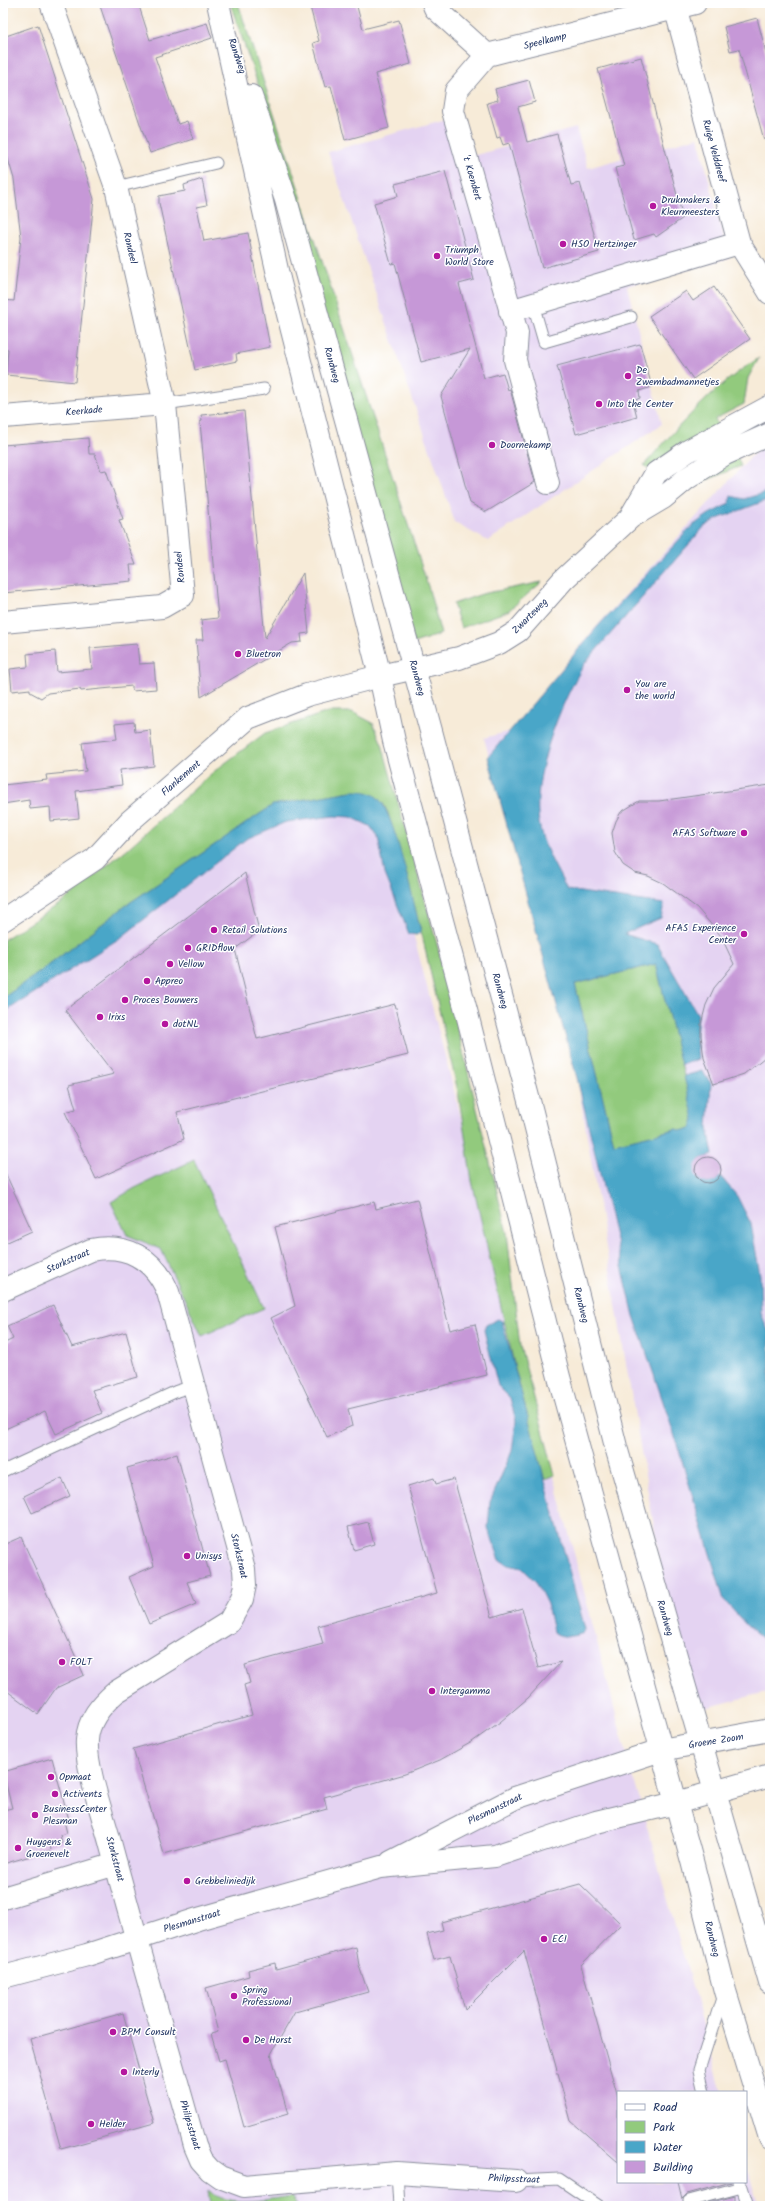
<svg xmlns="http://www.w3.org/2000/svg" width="773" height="2209" font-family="Kalam,sans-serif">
<rect width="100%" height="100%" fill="#fff"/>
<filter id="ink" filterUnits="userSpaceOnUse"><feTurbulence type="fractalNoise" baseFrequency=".025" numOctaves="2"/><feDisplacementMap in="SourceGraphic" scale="8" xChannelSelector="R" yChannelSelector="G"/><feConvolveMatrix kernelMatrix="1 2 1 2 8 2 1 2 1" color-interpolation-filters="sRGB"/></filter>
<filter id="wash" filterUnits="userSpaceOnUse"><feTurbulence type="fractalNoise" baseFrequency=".012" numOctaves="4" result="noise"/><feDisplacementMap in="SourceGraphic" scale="16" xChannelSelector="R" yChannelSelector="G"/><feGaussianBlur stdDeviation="0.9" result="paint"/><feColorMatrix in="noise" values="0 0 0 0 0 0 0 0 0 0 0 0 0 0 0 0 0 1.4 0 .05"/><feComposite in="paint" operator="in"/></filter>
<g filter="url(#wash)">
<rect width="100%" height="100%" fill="#f7ebd8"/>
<path fill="#e4d3f2" d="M446,119l26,37 104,-28 12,40 110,-31 31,121 -102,28 35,138 -174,117 -33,-18 -127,-371z
M770,436v1255l-84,22 -109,-635 -93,-340 26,-7 85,-103z
M370,767l251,967 101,358h-104v90h128v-16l13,40h-756v-1230z"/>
<path fill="#92ca7d" stroke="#567c6e" d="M230,3h8l190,583 13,48 -27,9 -152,-547z
M759,358l-11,20 -4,26 -29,15 3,6 -68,45 -6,-5c36,-40 69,-79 115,-107z
M737,456l4,10 -34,14 -24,14z
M542,582l-34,29 -47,17 -8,-24 29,-10z
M328,712h24l21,11 9,21 56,204 69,285 13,113 35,129 -11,4 -28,-107 -44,-191 -14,-89 -37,-161 -21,-76 -12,-42 -5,-10 -32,-12 -78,14 -145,99 -84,65 -41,29v-58l58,-37 66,-54 85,-76 53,-40z
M656,964l39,155 -4,9 -10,3 -5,-2 -62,15 -39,-160z
M194,1160l70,148 -62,28 -41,-87 -34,-14 -16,-33 24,-14z
M208,2190c21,19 58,9 84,6l5,10h-87z"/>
<path fill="#49a6c8" stroke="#326a93" d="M770,491v8l-53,20 -13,8 -119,136c-25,40 -56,118 -45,165 4,21 18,43 27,62l97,14 -3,14 -37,16 33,10 41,71 -2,21 2,23 -17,6 -25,-101 -81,20 39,160 62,-15 5,2 10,-3 3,-9 -10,-43 18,-5 9,12 -3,44 5,28 -13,4 -5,10 4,10 9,4 13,-6 16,19 14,28 9,51 1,38 9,22v310l-22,-18 -24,-27 -50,-166 -40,-118 -57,-238 -89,-321 110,-131 94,-100 17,-12 20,-10 2,-8 13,3z
M351,791c9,0 19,0 26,6 17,13 37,109 44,134l-4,4 -8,-1 -24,-60 -7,-37 -8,-11 -19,-9 -17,-1 -48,6 -40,17 -123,97 -120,77v-15l41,-29 84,-65 145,-99z
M498,1319l4,2 83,308 -1,4c-10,3 -21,6 -31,-1l-6,-28 -11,-22 -14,-14 -14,-3 -8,-5 -12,-32 2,-26 22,-51 4,-30 -6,-23 -12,-12 -14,-56 2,-5z"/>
<g id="blocks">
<path fill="#c698d7" d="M99,3h39l12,37 57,-17 5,15 -57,19 23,67 9,-3 6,18 -43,14z
M309,3h47l7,26 36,-9 12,44 -36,10 14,54 -44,12 -14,-54 -6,1 -12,-44 6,-2z
M757,18l13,50v72h-6l-25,-91 -9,2 -6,-24z
M38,25l56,174 -19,183 -69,-7 2,-26 -5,-1v-48l11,1 7,-64 -7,-58 -11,-37v-105z
M641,57l42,161 -27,19 -2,-3 -20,6 -19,-72 9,-2 -26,-97z
M529,80l6,22 -17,5 9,35 30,-8 14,51 9,-2 19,69 -57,16 -33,-125 -6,2 -3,-8 -3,1 -10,-35 11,-3 -3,-11z
M445,171l29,109 -15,4 25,94 19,-5 5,17 2,-1 25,93 -49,30 -16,-9 -29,-107 29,-47 -49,13 -26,-99 -4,1 -17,-61 24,-7 -3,-12z
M202,179l5,26 -10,2 7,34 44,-8 22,114 -34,7 1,7 -42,9 -36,-167v-7l26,-5 -1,-6z
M714,287l36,52 -57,40 -44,-63 37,-25 7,10z
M640,344l12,43 -13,4 1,7 -7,3 4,16 -61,17 -19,-68z
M244,411l21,227 38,-65 6,60 -8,1 1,8 -10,1 -91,54 -5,-57h7l-2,-20 17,-2 -18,-196 2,-1 -1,-6z
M88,438l1,16h6l6,17 5,-1 17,49 -4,1 17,45h-6l2,16 -129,12v-148z
M137,644l2,20 15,-1 2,26 -24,2v-5l-51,5 -1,-2 -32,4 -7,5 -11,-6v-3l-18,2 -2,-22 18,-2 -1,-13 28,-3 2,21 35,-3 -2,-21z
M134,722l1,10 15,-2 4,36 -34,4 2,15 -46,6 3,27 -28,3 -1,-14 -20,2 -1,-9 -26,4v-19l44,-5 -1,-5 40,-4 -4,-28 35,-4 -2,-15z
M770,785v268l-26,21 -30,10 -10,-26 -3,-22v-12l5,-19 8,-17 20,-24 -13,-28 -24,-28 -34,-25 -15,-7 -13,-3 -12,-8 -8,-13 -3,-19 4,-12 5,-9 18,-11h20z
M245,873l14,58 -24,18 22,90 138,-35 13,51 -231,57 7,27 -88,40 -31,-67 11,-3 -7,-24 45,-11 -49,-64z
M695 1170a13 13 0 1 1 26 0a13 13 0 1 1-26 0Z
M3,1168l29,63 -29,13z
M417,1199l33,131 25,-6 12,51 -139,34 4,17 -25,11 -56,-119 24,-12 -20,-79 99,-25 2,7z
M53,1305l19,42 54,-15 12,45 -46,13 10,23 -46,21 -11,-23 -42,19v-86l10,-5 -6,-13z
M177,1454l33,122 -23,6 9,22 -47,20 -20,-47 25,-11 -27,-98z
M62,1478l8,18 -38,17 -8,-17z
M434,1478l2,6 18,-5 38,138 30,-9 16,60 23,-6 -33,36 -28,24 -28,20 -32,18 -35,14 -81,23 3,12 -163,45 -31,-105 119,-34 -8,-30 6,-2 -5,-18 78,-21 -5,-18 119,-33 -29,-107z
M368,1522l6,22 -20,6 -6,-23z
M21,1537l63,138 -28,13 -18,26 -35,-26v-143z
M52,1758l17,62 -5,1 3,12 -7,2 2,7 -12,3 1,5 -48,14v-54l9,-2 -9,-36z
M580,1884l41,40 -40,41 37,133v64l-47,-41 -47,-170 -59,59 -15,-54 -16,4 -7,-26 16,-4 -2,-8z
M356,1947l3,19 9,26 -73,20 -24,42 17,60 -44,13 -19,-68 -6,2 -8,-27 7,-2 -12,-44 43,-12 -1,-6 27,-7 1,6z
M123,2013l31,110 -93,26 -31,-110z
M678,2182h53l-44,12 -5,5z
M735,2196v10h-38z"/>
</g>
</g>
<g filter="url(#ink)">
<use href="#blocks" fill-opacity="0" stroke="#898d9b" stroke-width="1"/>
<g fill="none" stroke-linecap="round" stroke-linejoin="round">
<defs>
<path id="lane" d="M116,187l100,-24
M533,304l11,38 87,-25
M165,404l99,-15
M3,1471l174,-80 17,-5
M704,2092l-5,-22 24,-75
M397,2173l2,33
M516,2181l43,-2 40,27
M738,2182l4,5 6,19
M690,2206l-1,-5 53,-14"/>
<path id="street" d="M433,3l2,5 52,47 208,-52
M674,3l65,240 31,50
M487,55l-31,36 -3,20 64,222 -2,27 33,123
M510,311l229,-68
M3,417l162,-13
M3,622l159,-15 21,-12 -18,-191 -49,-217 -65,-184
M3,920l92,-61 35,-38 118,-103 59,-23 73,-19
M3,1290l88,-40c35,-7 63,8 77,42l76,277 1,16 -3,14 -13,23 -113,70c-15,13 -28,28 -29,48 -2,27 17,78 24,106 27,100 56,200 84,300l6,14 9,10 10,7 24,9 153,-13 119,8
M3,1898l113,-34"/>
<path id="secondary" d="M218,3l61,276 101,397 14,65 73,273 92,363 133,484 33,130 45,147
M251,96l35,104 145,531 101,381 84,335 154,536
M631,516l25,-43 32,-22 81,-44
M380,676l79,-18 40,-15 19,-12 45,-51 68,-63 32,-19 23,-19 39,-25 45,-20
M391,1862l124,-64 146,-48 109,-20
M3,1977l84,-22 111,-36 183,-52 114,-11 101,-34 80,-19 94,-27"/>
</defs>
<use href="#lane" stroke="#898d9b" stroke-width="13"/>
<use href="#street" stroke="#898d9b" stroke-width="24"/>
<use href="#secondary" stroke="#898d9b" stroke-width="24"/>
<use href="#lane" stroke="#fff" stroke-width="11"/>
<use href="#street" stroke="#fff" stroke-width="22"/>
<use href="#secondary" stroke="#fff" stroke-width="22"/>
</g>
</g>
<g fill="#b5179e" stroke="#fff" stroke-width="1.5">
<circle cx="653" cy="206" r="4"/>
<circle cx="563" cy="244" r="4"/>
<circle cx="437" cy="256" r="4"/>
<circle cx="628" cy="376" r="4"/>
<circle cx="599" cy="404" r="4"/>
<circle cx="492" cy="445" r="4"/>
<circle cx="238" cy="654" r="4"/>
<circle cx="627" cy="690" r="4"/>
<circle cx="744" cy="833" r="4"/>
<circle cx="214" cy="930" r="4"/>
<circle cx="744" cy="934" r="4"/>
<circle cx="188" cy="948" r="4"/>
<circle cx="170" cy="964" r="4"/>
<circle cx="147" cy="981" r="4"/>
<circle cx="125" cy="1000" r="4"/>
<circle cx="100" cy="1017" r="4"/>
<circle cx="165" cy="1024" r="4"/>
<circle cx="187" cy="1556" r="4"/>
<circle cx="62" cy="1662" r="4"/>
<circle cx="432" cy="1691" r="4"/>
<circle cx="51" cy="1777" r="4"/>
<circle cx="55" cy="1794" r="4"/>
<circle cx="35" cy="1815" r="4"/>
<circle cx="18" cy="1848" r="4"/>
<circle cx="187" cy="1881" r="4"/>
<circle cx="544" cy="1939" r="4"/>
<circle cx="234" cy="1996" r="4"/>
<circle cx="113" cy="2032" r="4"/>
<circle cx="246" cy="2040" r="4"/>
<circle cx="124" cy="2072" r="4"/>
<circle cx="91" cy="2124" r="4"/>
</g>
<g text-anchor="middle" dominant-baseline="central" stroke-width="3" stroke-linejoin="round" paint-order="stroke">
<g font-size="10" fill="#1b2f5e" stroke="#fff">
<text transform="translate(545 41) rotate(-14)">Speelkamp</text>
<text transform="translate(237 56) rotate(71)">Randweg</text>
<text transform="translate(714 151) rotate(75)">Ruige Velddreef</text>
<text transform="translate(472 178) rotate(74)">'t Koendert</text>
<text transform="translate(130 248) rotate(77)">Rondeel</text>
<text transform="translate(332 365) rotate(75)">Randweg</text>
<text transform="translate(84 411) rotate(-5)">Keerkade</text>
<text transform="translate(180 567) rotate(-96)">Rondeel</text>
<text transform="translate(530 616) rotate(-45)">Zwarteweg</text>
<text transform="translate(417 678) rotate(75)">Randweg</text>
<text transform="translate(181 778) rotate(-41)">Flankement</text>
<text transform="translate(500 991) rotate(75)">Randweg</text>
<text transform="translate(68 1261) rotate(-24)">Storkstraat</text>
<text transform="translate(581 1305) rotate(76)">Randweg</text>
<text transform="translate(239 1556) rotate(77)">Storkstraat</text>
<text transform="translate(665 1618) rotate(74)">Randweg</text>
<text transform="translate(716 1741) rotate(-9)">Groene Zoom</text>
<text transform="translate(495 1809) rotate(-26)">Plesmanstraat</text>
<text transform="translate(115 1859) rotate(75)">Storkstraat</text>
<text transform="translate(192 1921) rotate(-17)">Plesmanstraat</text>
<text transform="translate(712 1939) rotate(76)">Randweg</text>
<text transform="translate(190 2125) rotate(73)">Philipsstraat</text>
<text transform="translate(514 2179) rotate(2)">Philipsstraat</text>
</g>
<g font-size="10" fill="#1b2f5e" stroke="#fff" text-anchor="start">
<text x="661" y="200">Drukmakers &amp;<tspan x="661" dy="12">Kleurmeesters</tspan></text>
<text x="571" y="244">HSO Hertzinger</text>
<text x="445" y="250">Triumph<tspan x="445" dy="12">World Store</tspan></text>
<text x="636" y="370">De<tspan x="636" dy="12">Zwembadmannetjes</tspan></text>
<text x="607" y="404">Into the Center</text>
<text x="500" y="445">Doornekamp</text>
<text x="246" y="654">Bluetron</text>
<text x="635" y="684">You are<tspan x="635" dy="12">the world</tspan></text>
<text x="736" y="833" text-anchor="end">AFAS Software</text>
<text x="736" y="928" text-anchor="end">AFAS Experience<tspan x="736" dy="12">Center</tspan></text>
<text x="222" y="930">Retail Solutions</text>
<text x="196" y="948">GRIDflow</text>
<text x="178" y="964">Vellow</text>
<text x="155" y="981">Appreo</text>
<text x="133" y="1000">Proces Bouwers</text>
<text x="108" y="1017">Irixs</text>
<text x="173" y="1024">dotNL</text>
<text x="195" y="1556">Unisys</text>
<text x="70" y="1662">FOLT</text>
<text x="440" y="1691">Intergamma</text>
<text x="59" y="1777">Opmaat</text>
<text x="63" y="1794">Activents</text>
<text x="43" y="1809">BusinessCenter<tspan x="43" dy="12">Plesman</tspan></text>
<text x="26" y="1842">Huygens &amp;<tspan x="26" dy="12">Groenevelt</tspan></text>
<text x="195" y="1881">Grebbeliniedijk</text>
<text x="552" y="1939">ECI</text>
<text x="242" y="1990">Spring<tspan x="242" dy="12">Professional</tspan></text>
<text x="121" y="2032">BPM Consult</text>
<text x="254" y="2040">De Horst</text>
<text x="132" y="2072">Interly</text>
<text x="99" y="2124">Helder</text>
</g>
</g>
<rect width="773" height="2209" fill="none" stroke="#fff" stroke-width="16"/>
<rect x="617" y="2091" width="130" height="92" fill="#ffffff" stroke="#a4acbf"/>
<rect x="625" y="2104" width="20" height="6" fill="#ffffff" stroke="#a4acbf"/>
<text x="653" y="2111" font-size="12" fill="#1b2f5e">Road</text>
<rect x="625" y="2121" width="20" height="12" fill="#92ca7d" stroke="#a4acbf"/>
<text x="653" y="2131" font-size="12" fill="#1b2f5e">Park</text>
<rect x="625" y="2141" width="20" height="12" fill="#49a6c8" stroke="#a4acbf"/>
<text x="653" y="2151" font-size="12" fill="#1b2f5e">Water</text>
<rect x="625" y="2161" width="20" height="12" fill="#c698d7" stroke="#a4acbf"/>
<text x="653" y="2171" font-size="12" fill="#1b2f5e">Building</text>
</svg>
